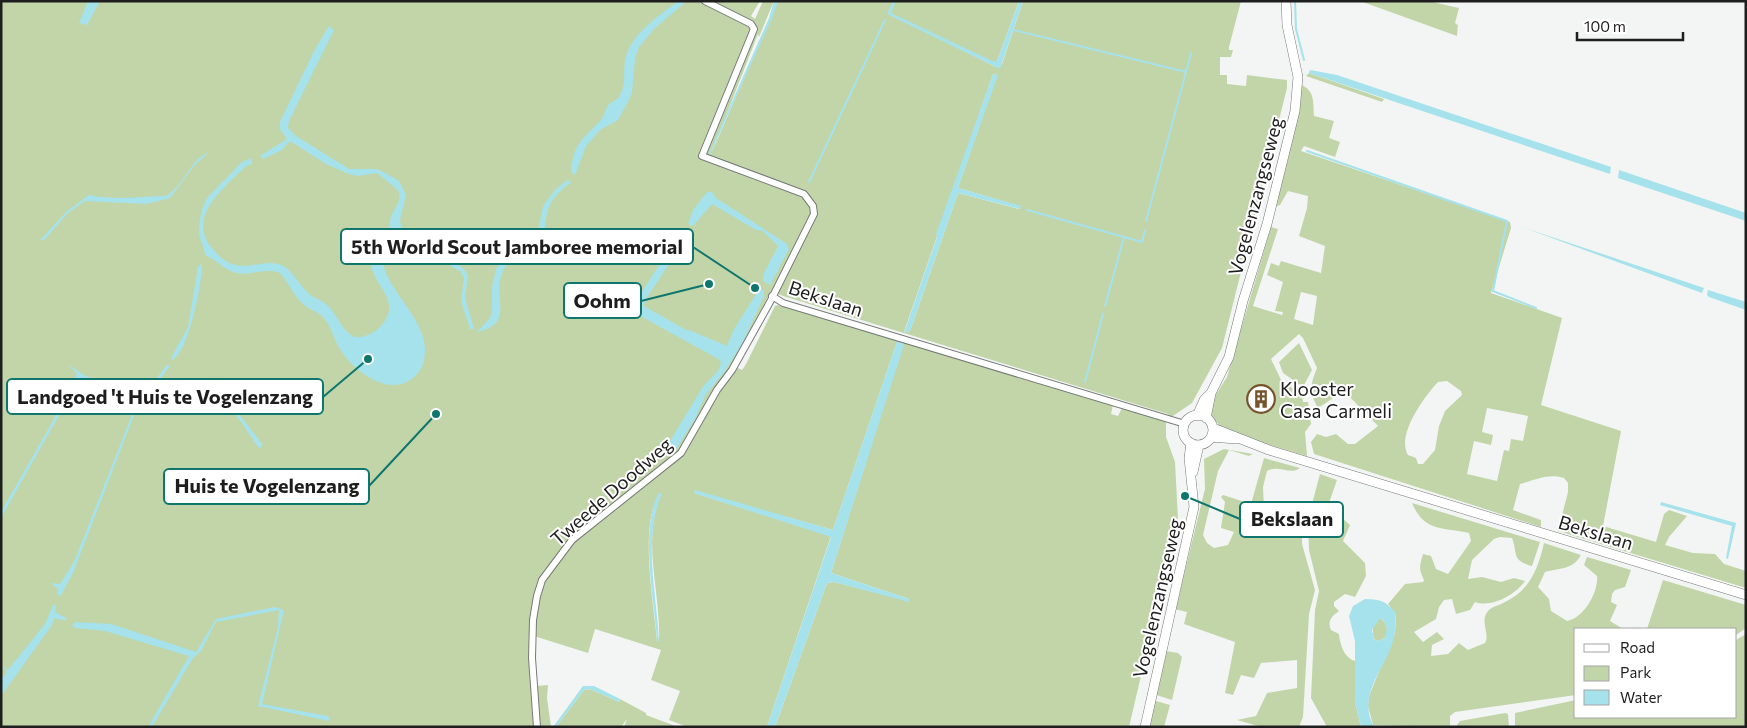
<svg xmlns="http://www.w3.org/2000/svg" width="1747" height="728" font-family="Commissioner,sans-serif">
<rect width="100%" height="100%" fill="#f2f5f3"/>
<path fill="#c2d5a9" fill-rule="evenodd" d="M1,1h759l-9,15 4,3 8,-18h11l-15,36 -1,-3 -47,120 67,-153h241l-22,60h-6l-81,-37 86,43 6,-3 21,-63h218l-12,46v3h4l-2,7h-11v18h7v9l19,2 1,-11 40,5v8l-65,260 -30,55 -22,15 -2,-4 -385,-118 -5,-2v-3l-6,-2 -41,79 -16,20 -36,63 -107,89 -37,55v132h-534zM993,74l4,1 -39,113 62,18 -1,3 -61,-16 -48,138 -6,1z
M1360,1h68l31,7 -4,15 2,2 1,-2 -1,13z
M1309,73l75,26 -2,3 -76,-26z
M1301,85c14,5 12,18 13,31l20,5 -5,17 11,4 -5,15 -31,-11 -3,5 209,71 1,6 -20,65 71,25 -21,87 80,26 -18,95 53,16 8,-28 5,-4 18,6 -18,21 -4,8 28,8 22,1 9,10 22,7v17l-188,-57 10,-39v-9l-4,-5c-15,-5 -29,2 -44,6l-7,26 28,10v7l-227,-73 -3,-12 6,-8 9,3 10,-3 12,10h7l23,-18 -34,-35 -26,17c-9,-16 -8,-23 -1,-40l-14,-30 -4,-4 -28,25 11,23 20,12 1,8h5l3,22 -6,8 2,24 -64,-19 -22,-9 -10,-14 1,-13 15,-24 44,-150 7,2 -25,77 29,9 1,-3 -8,-1 8,-29 -16,-7 4,-12 8,3 2,-5 40,12 4,-27 -26,-10 8,-28 1,-12 -20,-5 -8,14 -5,2 14,-51zM1301,292l16,4 -4,29 -19,-6zM1447,381l14,10 1,4 -17,16 -6,15 -4,24 -12,14h-5l-2,-6 -8,-3c-12,-20 16,-58 30,-73zM1487,408l41,8 -5,25 -12,-2 -2,12 -5,-1 -7,31 -30,-7 7,-33 17,4 2,-10 -11,-3z
M778,305l120,34 -65,191 -138,-39 -1,2 137,43 -64,191h-79l-19,-7 11,-29 -29,-11 10,-30 -66,-21 -7,24 -54,-17 4,-40 6,-15 29,-39 105,-82 58,-93 6,3 4,-6 29,-58zM661,494c-20,47 0,98 -2,147l-2,-1c-3,-34 -19,-122 4,-146z
M904,341l209,64 -2,9 7,2 4,-8 44,13v16l9,25 3,56 -49,209h-354l52,-144 7,-1 75,19v-2l-78,-26z
M1299,343l13,27 -9,17 -20,-14 -4,-11z
M1224,449l29,5 -4,2 -20,-6 -11,21 -15,64 4,8 7,5 14,-3 6,-13 -13,-4 4,-26 -4,-5 2,-2 28,9 13,-46 36,10c-10,8 -21,-4 -33,3l-4,16 1,22 6,6 32,11v18l13,46 -6,24 -6,103 -4,10h-37l-25,-7 19,-4 11,-23 30,-5v-28l-36,3 -7,15 -13,-3 -8,20 -8,-2 10,-51 -51,-18 3,-12 -13,-3 5,-14 26,-106 -1,-30z
M1320,474l17,6 -8,23 5,8 16,14 -7,16 22,22 1,13 -11,21 -10,-3 -11,8v4l5,5c-7,5 -12,10 -8,19l8,4c1,10 5,25 17,27l-1,41 6,25h-34l-16,-29 4,-88 4,-19 -10,-41 -1,-31z
M1412,503l128,39 -8,24c-21,-6 -14,-12 -20,-28l-12,-1 -6,2 -22,21 -4,19 14,-2 19,5 13,-4 11,3c-10,14 -33,27 -50,21l-5,8 -14,4 -4,-15 -8,1 -5,7 -3,12 -22,13 9,10 14,-10 7,7 -12,6 -1,11 17,-2 11,-11 9,7 17,-7c5,-9 -4,-19 1,-29 4,-8 13,-8 19,-12 25,-12 33,-33 39,-59l37,12c-8,15 -22,13 -36,17l-7,15 11,12 2,12 16,10c16,-2 32,-29 30,-45l-13,-11 3,-8 44,13 -6,17 -10,3 -3,4 -1,8 6,3 -7,16 13,8h-47v66l-121,17 -5,4v11l-77,-2 -5,-19 1,-10 26,-63 1,-19 -8,-10 17,-20 18,-2 1,-2c-5,-11 -5,-13 -1,-26l8,2 5,13 12,5 23,-33 -2,-8c-27,-6 -45,-1 -57,-30z
M1663,580l83,25v23l-10,7v-6h-89z
M1380,618c7,5 9,12 5,20l-7,3 -4,-2c-2,-8 -2,-16 6,-21z
M1746,634v93h-231v-14l61,-13v17h160v-77z
M1166,651l12,2 4,4 -10,43 -22,-7z
M548,685l-1,13 4,29h-12l-2,-41z
M590,689l29,13 1,-3 26,14v2l32,12h-54l3,-8 -6,8h-65l28,-37z
M1149,699l21,6 -6,22h-21z
M1505,713l3,1 1,13h-51l-1,-2 3,-4z"/>
<path fill="#a5e2eb" fill-rule="evenodd" d="M88,1h12l-13,24 -8,-2z
M678,1h9l-32,27 -16,19 -4,11 -3,34 -3,8 -11,20 -18,10 -14,16 -11,29 -4,-3c2,-28 11,-32 29,-51 4,-4 5,-12 9,-17 3,-2 7,-4 9,-6 9,-11 5,-26 7,-38 7,-28 32,-42 53,-59z
M774,1h4l-5,15 -64,141 -1,-1 61,-138z
M893,1h3l-5,12 101,48h5l22,-60h4l-23,68 -113,-55z
M329,26l5,4 -45,91 -1,7 8,8 53,33h28l10,5 12,7 7,14 -6,25 1,7 29,9 9,8 -4,3 -14,-9 -23,-4 -9,7 -8,12c2,32 33,54 42,84 3,11 3,24 -3,33 -22,32 -62,6 -78,-18 -8,-10 -11,-28 -20,-36 -6,-5 -14,-7 -19,-12 -10,-9 -14,-21 -23,-31 -14,-6 -29,3 -43,0 -13,-2 -21,-15 -31,-17l-7,-21v-10l3,-16 5,-11 35,-36 10,-4v6l-6,2c-20,20 -61,51 -34,82 6,8 14,15 24,17 16,4 35,-8 49,2 9,7 15,18 23,26 5,5 14,7 19,12 11,10 14,25 27,32 9,1 18,-3 25,-9 29,-29 -14,-45 -7,-71 3,-9 10,-15 15,-23 3,-6 2,-13 5,-19 4,-9 10,-14 6,-25l-21,-17 -20,3 -11,-3 -20,-9 -36,-23 -8,9 -19,9 -3,-3 27,-17 -7,-10v-7l34,-71z
M1310,70l27,5 274,92 -1,7 -301,-101z
M993,74l5,1 -40,113 63,18 -1,3 -62,-16 -48,138 -6,2 33,-96 -1,-3z
M209,152l-16,15 -23,31 -23,6 -62,-3 -17,12 -24,27h-4l26,-28 23,-17c27,6 52,1 77,1 19,-11 23,-36 43,-44z
M1619,170l127,43v8l-128,-43z
M567,180l4,2c-8,7 -18,14 -22,25 -5,11 -2,27 -10,36 -13,16 -28,4 -38,34 -7,23 13,47 -24,55l13,-14 2,-7v-24l4,-18 14,-16 26,-12 7,-35 11,-15z
M707,192h5l4,6 71,46 2,5 -19,36 -7,-4 1,-8 14,-27 -15,-15 -7,-1 -44,-26 -19,22 -5,-2 5,-14z
M1519,226l185,62 -2,5z
M669,250l6,2v3l-29,44 -2,7 42,24h3l38,16 7,-17 26,-41 4,3v5l-21,46 -18,29 -19,23 -11,25 -23,37 -8,-5 40,-66 14,-14 3,-8 -1,-3 -85,-47 -1,-5 3,-9z
M442,251c8,8 20,14 26,24l-3,23 9,31h-4l-9,-28 3,-23 -4,-7 -8,-4 -6,-7z
M202,263c1,17 -14,92 -30,97v-4l16,-29 10,-60z
M1708,290l38,12v8l-37,-13 -2,-2z
M898,339l6,2 -1,7 -72,225 78,26v3l-75,-20 -7,1 -52,144h-8l64,-190 -137,-44 1,-3 138,40z
M68,364l14,10 57,27 27,-35 2,-2 1,3 -28,38 -61,-27 -79,140v-6c26,-46 53,-91 76,-138z
M207,372l55,72 -1,4 -3,-1z
M136,410l-63,163 -12,22 -3,1 -1,-8 -6,-5 9,1 14,-22 59,-150z
M662,493c-20,46 -5,100 -3,149l-2,-2c-3,-41 -17,-109 1,-146z
M1661,502l75,21 -8,36 -2,-1 6,-32 -72,-21z
M1365,599c17,1 19,1 31,14 -1,11 0,21 -4,31 -9,28 -35,52 -18,83h-13l-6,-25v-61l-6,-25 4,-10zM1380,618l4,3 3,7 -2,10 -7,3 -4,-2 -2,-9z
M56,604l-1,8 11,6v3l-12,-3 -2,7 -51,71v-17l6,-7 -5,-6 6,4 37,-46 8,-19z
M275,607l9,3 -22,94 66,12 2,2 -1,3 -71,-15 20,-79 1,-17 -63,12 -15,29 -8,7 -41,69h-4l41,-71 -84,-25 -30,-3 -3,-3 3,-3 36,2 85,28 20,-33z
M583,686h11l26,13 -1,3 -29,-13 -6,1 -28,37h-3z"/>
<g fill="none" stroke-linecap="round" stroke-linejoin="round">
<path stroke="#a5e2eb" stroke-width="2" d="M1295,1l1,28 8,31
M1014,30l172,42 -40,149
M1186,72l5,-19
M1307,151l200,70 -14,70 43,17
M809,182l76,-162
M1027,210l97,27
M1105,306l19,-69 18,5 3,-12
M1085,382l18,-68"/>
<defs>
<path id="minor" d="M772,296l11,7 402,121
M537,727l-5,-69 1,-38 4,-24 5,-16 30,-40 109,-87 36,-63 15,-20 38,-68 44,-88 -1,-8 -9,-12 -102,-38 52,-127 -3,-5 -46,-23"/>
<path id="secondary" d="M1183 430a15 15 0 1 1 30 0a15 15 0 1 1-30 0Z
M1197,416l7,-16 7,-7
M1206,418l5,-25 18,-36 14,-56 24,-77 28,-113 3,-34 -11,-52 -1,-24
M1213,428l56,22 477,145
M1211,437l25,2
M1193,472l6,-27
M1145,727l49,-220 -5,-49 2,-15"/>
</defs>
<use href="#minor" stroke="#777a78" stroke-width="8"/>
<use href="#secondary" stroke="#777a78" stroke-width="10"/>
<use href="#minor" stroke="#fff" stroke-width="6"/>
<use href="#secondary" stroke="#fff" stroke-width="9"/>
</g>
<defs>
<symbol id="building-ring" viewBox="-11 -11 22 22"><circle r="9.5" fill="#fff" stroke="#77532d" stroke-width="1.5"/><path d="M-4-6H4V6H1V3H-1V6H-4ZM-2.5-4.3h1.7v1.8h-1.7ZM.8-4.3h1.7v1.8H.8ZM-2.5-1h1.7V.8h-1.7ZM.8-1h1.7V.8H.8Z" fill="#77532d"/></symbol>
</defs>
<g fill-rule="evenodd">
<use href="#building-ring" x="1245" y="383" width="32" height="32"/>
</g>
<g text-anchor="middle" dominant-baseline="central" stroke-width="4" stroke-linejoin="round" paint-order="stroke">
<g font-size="19" fill="#1d1e1d" stroke="#fff">
<text transform="translate(1255 196) rotate(-75)">Vogelenzangseweg</text>
<text transform="translate(826 298) rotate(18)">Bekslaan</text>
<text transform="translate(611 491) rotate(-41)">Tweede Doodweg</text>
<text transform="translate(1596 532) rotate(17)">Bekslaan</text>
<text transform="translate(1157 598) rotate(-77)">Vogelenzangseweg</text>
</g>
<g font-size="19" fill="#1d1e1d" stroke="#fff" text-anchor="start">
<text x="1280" y="388">Klooster<tspan x="1280" dy="22">Casa Carmeli</tspan></text>
</g>
</g>
<path fill="none" stroke="#0f766e" stroke-width="2" d="M755 288L693 247M709 284L641 301M368 359L323 397M436 414L369 486M1185 496L1240 519"/>
<g fill="#0f766e" stroke="#fff" stroke-width="2">
<circle cx="755" cy="288" r="5"/>
<circle cx="709" cy="284" r="5"/>
<circle cx="368" cy="359" r="5"/>
<circle cx="436" cy="414" r="5"/>
<circle cx="1185" cy="496" r="5"/>
</g>
<g fill="#fff" stroke="#0f766e" stroke-width="2">
<rect x="341" y="229" width="352" height="35" rx="5"/>
<rect x="564" y="283" width="77" height="35" rx="5"/>
<rect x="7" y="379" width="316" height="35" rx="5"/>
<rect x="164" y="469" width="205" height="35" rx="5"/>
<rect x="1240" y="502" width="103" height="35" rx="5"/>
</g>
<g font-size="20" text-anchor="middle" font-weight="bold" fill="#1d1e1d">
<text x="517" y="254">5th World Scout Jamboree memorial</text>
<text x="602" y="308">Oohm</text>
<text x="165" y="404">Landgoed 't Huis te Vogelenzang</text>
<text x="267" y="493">Huis te Vogelenzang</text>
<text x="1292" y="526">Bekslaan</text>
</g>
<rect width="1747" height="728" fill="none" stroke="#1d1e1d" stroke-width="5"/>
<rect x="1574" y="628" width="162" height="90" fill="#ffffff" stroke="#a5a5a5"/>
<rect x="1584" y="644" width="25" height="8" fill="#ffffff" stroke="#a5a5a5"/>
<text x="1620" y="653" font-size="15" fill="#1d1e1d">Road</text>
<rect x="1584" y="666" width="25" height="15" fill="#c2d5a9" stroke="#a5a5a5"/>
<text x="1620" y="678" font-size="15" fill="#1d1e1d">Park</text>
<rect x="1584" y="690" width="25" height="15" fill="#a5e2eb" stroke="#a5a5a5"/>
<text x="1620" y="703" font-size="15" fill="#1d1e1d">Water</text>
<path d="M1577 32v8h106v-8" fill="none" stroke="#1d1e1d" stroke-width="2.5"/>
<text x="1584" y="32" font-size="15" fill="#1d1e1d" stroke="#ffffff" stroke-width="4" paint-order="stroke">100 m</text>
</svg>
